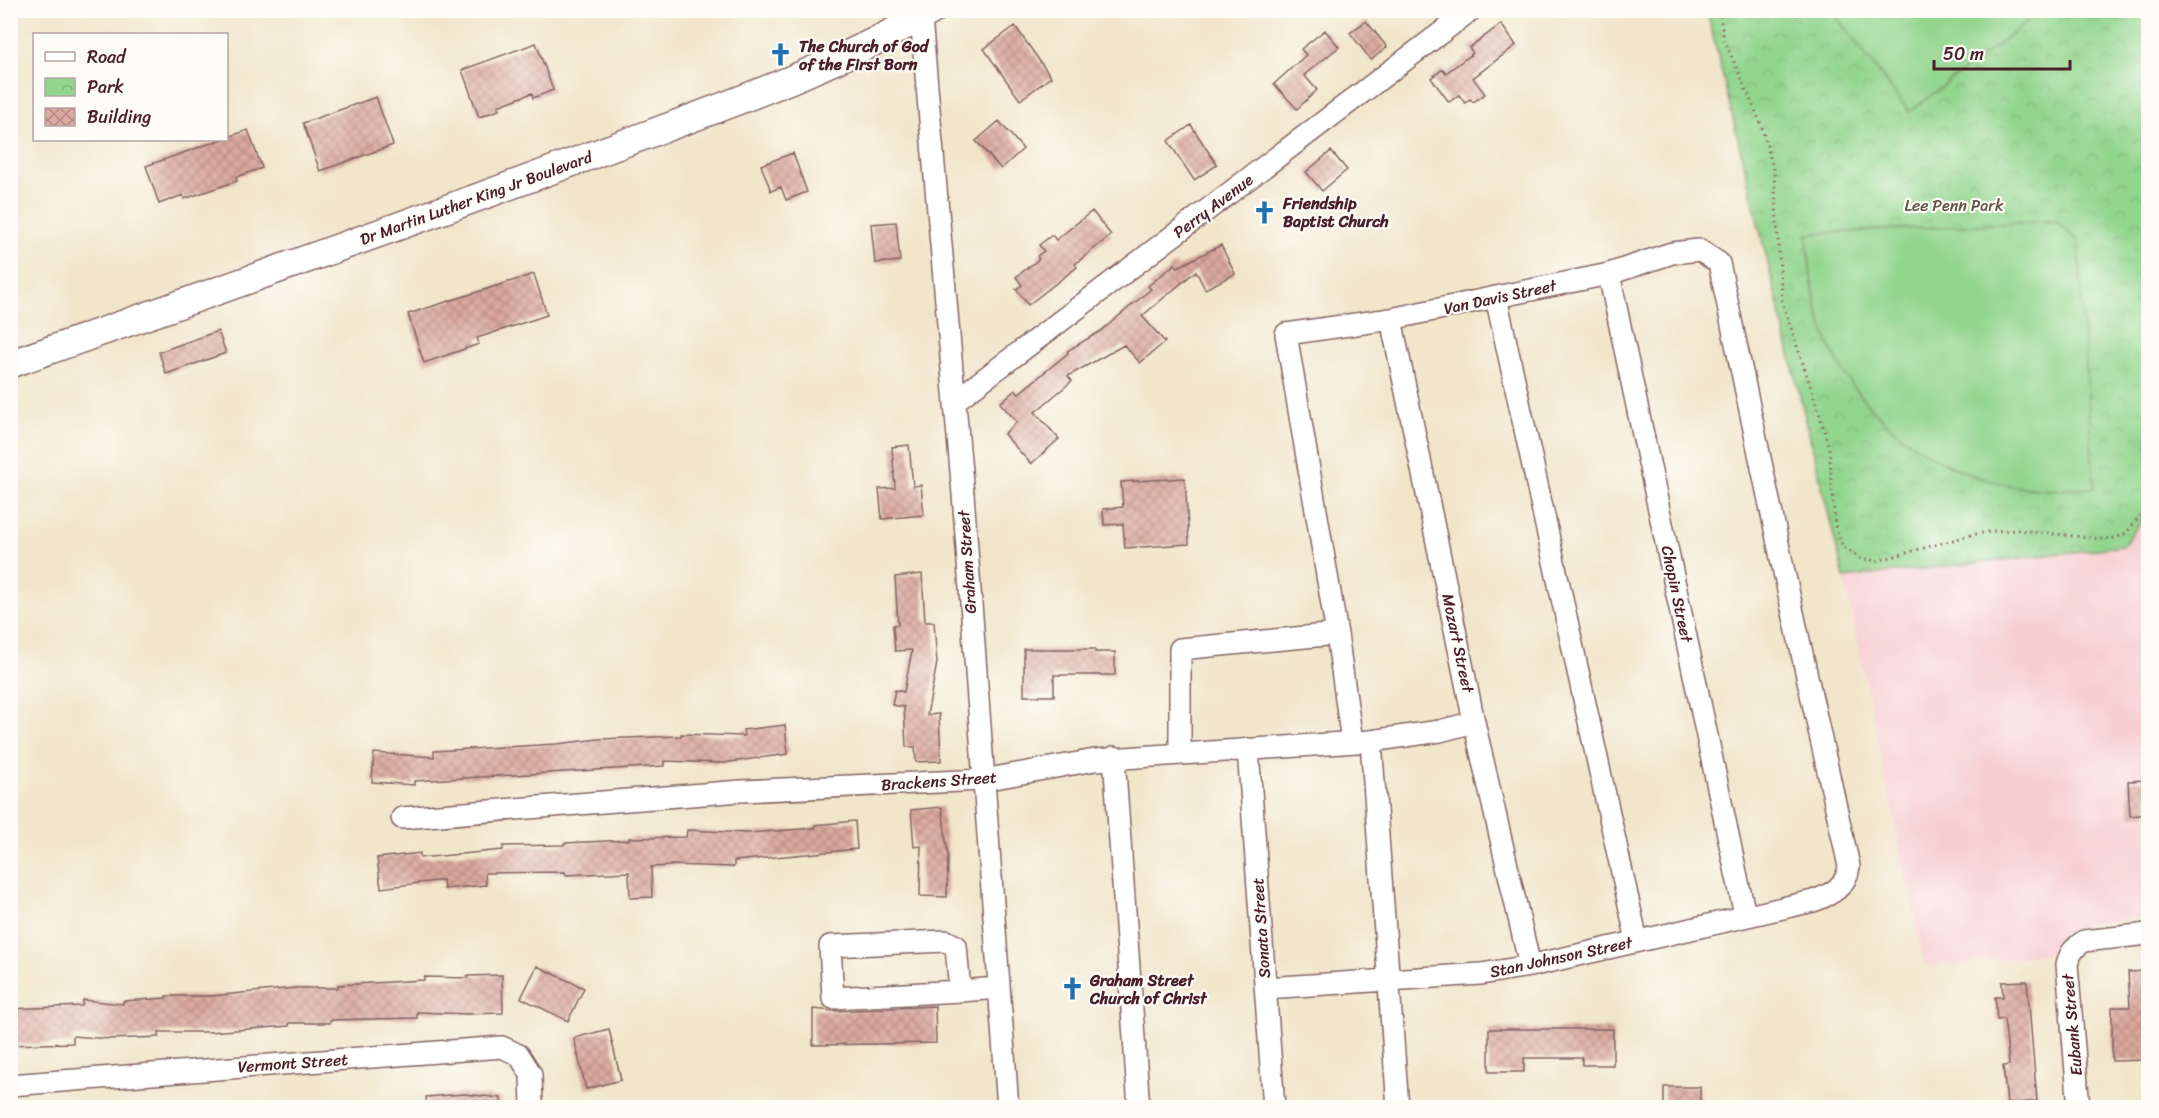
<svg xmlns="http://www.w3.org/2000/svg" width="2159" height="1118" font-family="Sriracha,sans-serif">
<defs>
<pattern id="park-crowns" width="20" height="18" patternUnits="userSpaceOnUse" patternTransform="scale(1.5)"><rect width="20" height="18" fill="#92d58d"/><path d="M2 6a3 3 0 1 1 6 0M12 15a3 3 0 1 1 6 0" fill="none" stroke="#7fb67a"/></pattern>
<pattern id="building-cross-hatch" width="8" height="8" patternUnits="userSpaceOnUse" patternTransform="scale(1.5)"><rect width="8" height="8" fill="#dca99f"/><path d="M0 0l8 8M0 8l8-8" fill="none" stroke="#b48982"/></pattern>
</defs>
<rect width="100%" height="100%" fill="#fdfcf7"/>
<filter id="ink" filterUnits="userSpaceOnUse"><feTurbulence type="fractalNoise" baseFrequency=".0167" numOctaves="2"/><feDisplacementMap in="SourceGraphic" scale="12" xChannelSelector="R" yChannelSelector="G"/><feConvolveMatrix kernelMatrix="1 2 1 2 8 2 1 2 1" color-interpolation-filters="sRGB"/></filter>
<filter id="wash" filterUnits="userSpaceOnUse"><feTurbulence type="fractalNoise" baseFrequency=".008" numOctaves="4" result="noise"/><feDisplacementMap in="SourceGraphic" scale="24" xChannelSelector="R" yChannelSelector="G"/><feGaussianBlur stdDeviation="1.35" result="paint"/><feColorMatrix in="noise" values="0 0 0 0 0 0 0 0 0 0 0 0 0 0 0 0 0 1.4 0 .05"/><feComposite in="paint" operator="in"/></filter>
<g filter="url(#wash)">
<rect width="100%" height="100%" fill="#f1e5ca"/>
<path fill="#f7cfd3" d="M2148,512v406l-62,6 -33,30 -128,13 -81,-389 278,-32z"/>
<path fill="url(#park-crowns)" stroke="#6e7a5c" stroke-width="1.5" d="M1707,11h441v501l-25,34 -279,32z"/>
<path fill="#92d58d" stroke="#6e7a5c" stroke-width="1.5" d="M1832,11h210l-133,101z
M2056,221l22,20 16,247c-31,2 -61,3 -91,-4 -74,-17 -142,-68 -173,-138 -16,-35 -21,-74 -23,-112z"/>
<g id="blocks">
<path fill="url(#building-cross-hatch)" d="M1366,21l21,26 -16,13 -21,-27z
M1501,24l15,21 -43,33 12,16 -12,8 -3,-3 -5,4 -6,-8 -10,7 -18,-24 12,-9 3,4 27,-20 -4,-5z
M1015,26l36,51 -31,23 -36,-51z
M1325,30l14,17 -35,28 13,15 -20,19 -23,-25 32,-29 -5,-6z
M536,43l17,47 -20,8 -1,-5 -34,13 1,4 -20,7 -17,-47z
M376,97l17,48 -73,26 -17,-48z
M999,121l24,28 -22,20 -25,-28z
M1191,125l26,40 -23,15 -26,-39z
M248,130l14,38 -26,9 1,4 -15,5 -38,13 -1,-4 -24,9 -13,-38z
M1331,151l16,19 -25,21 -16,-19z
M793,153l14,39 -21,8 -5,-13 -10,4 -10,-26z
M1092,211l19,24 -36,29 2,3 -49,38 -12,-16 6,-4 -6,-8 23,-18 -2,-3 7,-5 -5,-6 13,-10 4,5z
M896,222l4,39 -25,2 -4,-39z
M1221,245l14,29 -30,15 -9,-18 -54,45 23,26 -25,21 -16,-18 -56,31 4,5 -37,31 24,27 -28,25 -27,-30 13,-12 -17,-19 15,-13 4,3 49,-40 -1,-2 34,-20 50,-42 -3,-3 27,-22 3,3z
M534,274l13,41 -70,23 2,6 -55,19 -16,-49z
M218,331l8,22 -60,21 -7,-22z
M909,445l4,41 8,-1 3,30 -42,4 -3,-30 16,-1 -3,-41z
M1185,478l4,66 -64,4 -2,-24 -19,1 -1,-16 20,-2 -2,-25z
M922,574l3,48h9l3,41 -10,52 12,-1 2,47 -25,1 -1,-15h-9l-2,-40 -12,-2 3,-15 9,2 8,-42 -17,1 -2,-26h5l-3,-48z
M1024,649h71v3h20v23h-61v21h-30z
M785,725l3,29 -65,9 -59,-2v5l-250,15v4l-42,-3 2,-29 60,4v-6l122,-7 43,-5 82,-3v-2l63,2 -1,-6z
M2148,780v34l-18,2 -2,-35z
M942,807l6,50 -1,40 -27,-1 1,-50 -7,1 -3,-37z
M855,821l2,28 -123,12v6l-64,-2v1l-19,1 1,30 -22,1 -1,-26 -63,3 -1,-3 -80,1 1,12 -42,4 -1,-9 -62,8 -4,-30 43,-5v5l83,-8v-4l61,-1v-2l65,-3v-2l57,-1 1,-7 61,3 67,-5v-3z
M537,966l47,22 -16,33 -47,-23z
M2148,971v89l-36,1v-54h18l-2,-35z
M502,975l1,38 -36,1 -50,-2v6l-87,2v3h-41v3l-80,6h-50v5l-49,2 -37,-3v7l-63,2v-36l72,-3 1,-6 40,4v-3l43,-3v-2h45l85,-8h42v-3l86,-5v-3l44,1 -1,-2z
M2027,981l10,120 -30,3 -4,-38 6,-1 -3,-30 -2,-16 -7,1 -2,-23h8l-1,-15z
M935,1006l1,37 -123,2v-36l21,2z
M609,1029l12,51 -35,9 -12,-51z
M1489,1029h124v36h-31v-7h-58v14h-35z
M1664,1087h36v20h-36z
M464,1094l37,4v9h-74l-1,-10z"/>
</g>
</g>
<g filter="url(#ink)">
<use href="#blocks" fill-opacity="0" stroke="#846463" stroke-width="1.5"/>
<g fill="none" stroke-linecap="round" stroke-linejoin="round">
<defs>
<path id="minor" d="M921,18l42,476 45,614
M1609,274l136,641
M1496,297l141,644
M1391,319l83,403 56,244
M955,401l516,-391
M1371,741l27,367
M1248,749l26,359
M1180,753v-104l157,-15
M1114,757l25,351
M402,818l339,-27 242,-11 112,-20 276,-19 69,-10 34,-9
M1265,988l216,-14 49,-8 283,-65c18,-6 34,-15 36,-35l-65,-294 -65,-309 -20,-13 -27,3 -63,21 -113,23 -105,22 -105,15 51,300 15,108
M960,991l-127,7 -3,-52 116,-5 10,5 4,45 39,-3
M10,1085l492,-38 17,8 12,19 1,34
M2079,1108l-12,-144c3,-11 7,-16 17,-23l64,-7"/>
<path id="major" d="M10,364c196,-69 391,-137 585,-210 115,-43 232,-82 338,-144"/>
</defs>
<use href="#minor" stroke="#846463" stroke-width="24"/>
<use href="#major" stroke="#846463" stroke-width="30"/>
<path stroke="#846463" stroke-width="3" stroke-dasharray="1.5 4.5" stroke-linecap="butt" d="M1722,10l-2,6 4,23 37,85 13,48 8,129 37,111 10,36 6,78 8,21 17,11 17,3 94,-26 23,-4 25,-1 82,9 14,-1 11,-5 22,-27"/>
<use href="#minor" stroke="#fff" stroke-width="21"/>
<use href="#major" stroke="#fff" stroke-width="27"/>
</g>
</g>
<defs>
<symbol id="church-bare" viewBox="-9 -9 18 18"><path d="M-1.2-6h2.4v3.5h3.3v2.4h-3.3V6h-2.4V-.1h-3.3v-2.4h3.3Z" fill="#1f6fb2" stroke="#fdfcf7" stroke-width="2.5" paint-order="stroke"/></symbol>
</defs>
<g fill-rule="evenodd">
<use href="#church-bare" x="764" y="38" width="33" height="33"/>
<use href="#church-bare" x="1248" y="196" width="33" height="33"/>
<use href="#church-bare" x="1056" y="972" width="33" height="33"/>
</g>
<g text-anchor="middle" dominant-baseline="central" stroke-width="4.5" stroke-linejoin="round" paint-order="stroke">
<g font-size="16" font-weight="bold" fill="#4a1f2b" stroke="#fdfcf7" text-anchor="start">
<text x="799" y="46">The Church of God<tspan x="799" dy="18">of the First Born</tspan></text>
<text x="1283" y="203">Friendship<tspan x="1283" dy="18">Baptist Church</tspan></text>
<text x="1090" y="980">Graham Street<tspan x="1090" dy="18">Church of Christ</tspan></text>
</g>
<g font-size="16" fill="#4a1f2b" stroke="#fdfcf7">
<text transform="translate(476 198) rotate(-20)">Dr Martin Luther King Jr Boulevard</text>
<text transform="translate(1213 206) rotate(-37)">Perry Avenue</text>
<text transform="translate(1500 297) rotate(-12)">Van Davis Street</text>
<text transform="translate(967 562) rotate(-94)">Graham Street</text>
<text transform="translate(1677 594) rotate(78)">Chopin Street</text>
<text transform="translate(1458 643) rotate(78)">Mozart Street</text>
<text transform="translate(939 781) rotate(-4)">Brackens Street</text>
<text transform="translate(1261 928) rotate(-94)">Sonata Street</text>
<text transform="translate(1561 957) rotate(-12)">Stan Johnson Street</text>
<text transform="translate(2072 1025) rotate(-95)">Eubank Street</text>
<text transform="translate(293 1063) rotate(-4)">Vermont Street</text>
</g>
<g font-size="16" fill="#605648" stroke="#fdfcf7">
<text x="1954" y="205">Lee Penn Park</text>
</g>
</g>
<rect width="2159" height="1118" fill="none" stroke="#fdfcf7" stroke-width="36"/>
<rect x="33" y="33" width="195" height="108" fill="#fdfcf7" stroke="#b5a4a5" stroke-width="1.5"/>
<rect x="45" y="52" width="30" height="9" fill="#ffffff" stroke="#b5a4a5" stroke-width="1.5"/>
<text x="87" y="63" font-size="18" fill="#4a1f2b">Road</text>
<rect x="45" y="78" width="30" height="18" fill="url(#park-crowns)" stroke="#b5a4a5" stroke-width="1.5"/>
<text x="87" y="93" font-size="18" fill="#4a1f2b">Park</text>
<rect x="45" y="108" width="30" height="18" fill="url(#building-cross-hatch)" stroke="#b5a4a5" stroke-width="1.5"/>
<text x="87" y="123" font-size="18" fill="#4a1f2b">Building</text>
<path d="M1934 60v9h136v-9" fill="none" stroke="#4a1f2b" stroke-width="3"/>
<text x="1943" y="60" font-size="18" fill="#4a1f2b" stroke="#fdfcf7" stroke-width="4.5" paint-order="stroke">50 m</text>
</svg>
